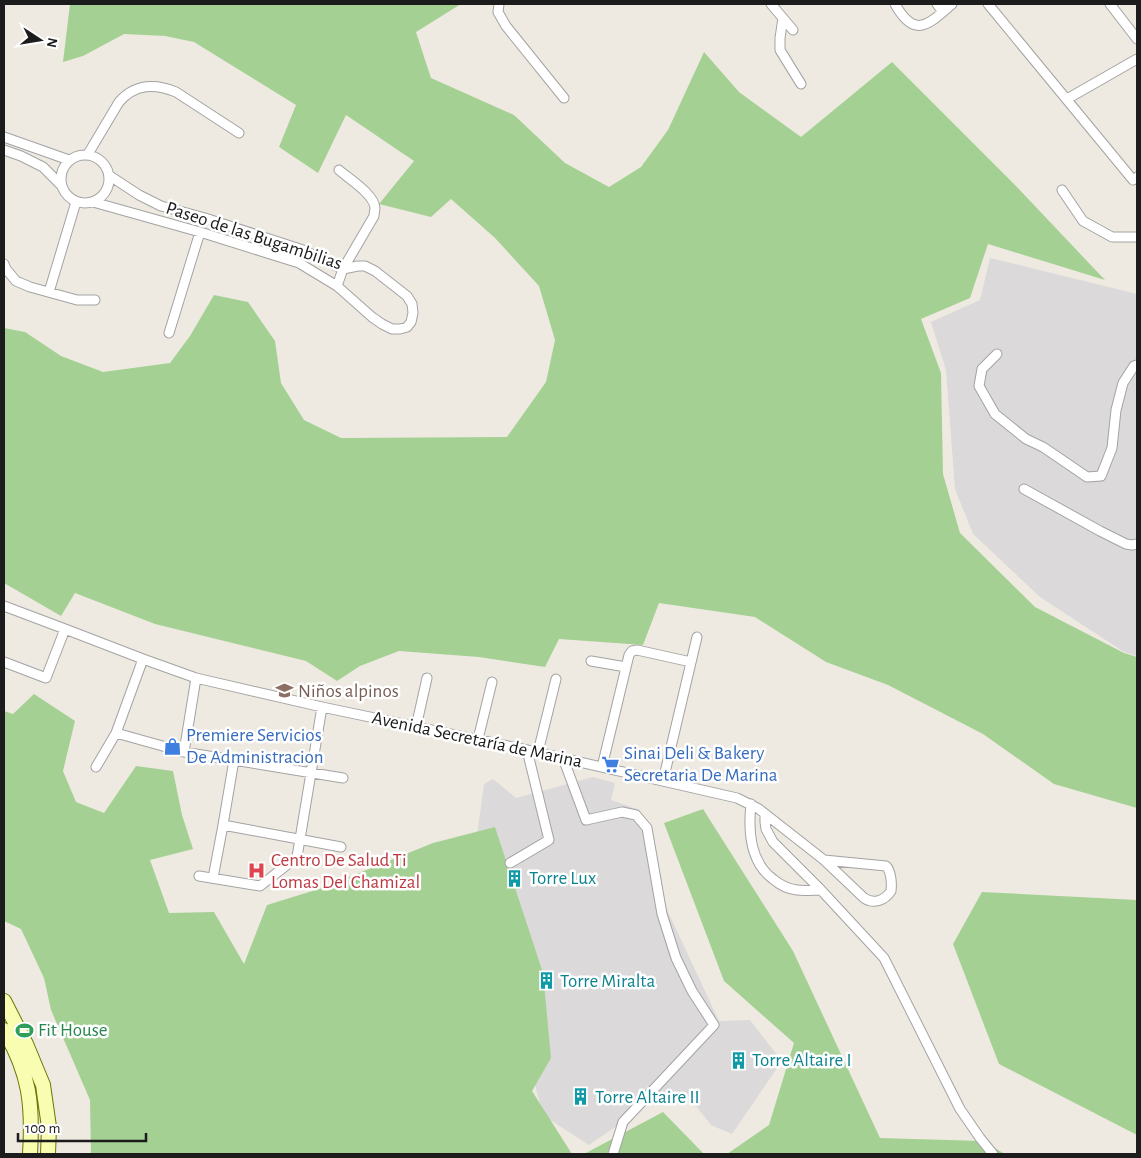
<svg xmlns="http://www.w3.org/2000/svg" width="1141" height="1158" font-family="'Alegreya Sans',sans-serif">
<rect width="100%" height="100%" fill="#efeae1"/>
<path fill="#dbd9d9" d="M990,258l147,36v362l-13,-4 -84,-55 -67,-63 -18,-45 -9,-119 -15,-48 49,-22z
M593,777l22,6 -4,17 29,10 14,72 65,139 31,-1 32,41 -50,73 -21,-9 -26,-33 -36,12 -60,41 -45,-29 -72,-244 12,-88 9,-5 23,19z"/>
<path fill="#a4d193" d="M70,4h391l-45,28 15,46 83,37 51,48 44,24 32,-20 27,-37 36,-78 35,40 62,45 91,-75 123,123 90,95 -117,-36 -18,54 -49,21 20,54 2,101 17,59 75,74 89,46 13,4v151l-83,-24 -71,-50 -95,-49 -62,-23 -71,-45 -96,-14 -16,42 -84,-6 -14,28 -66,-10 -80,-6 -39,15 -23,15 -31,-20 -151,-37 -80,-31 -14,23 -57,-33v-255l21,4 36,24 42,16 67,-9 20,-27 24,-41 34,7 27,39 6,42 23,37 37,18 166,-1 39,-55 9,-42 -16,-54 -44,-48 -44,-39 -20,18 -52,-13 35,-43 -68,-46 -28,58 -39,-26 17,-42 -102,-63 -29,-6 -41,-2 -41,22 -20,6z
M34,694l41,27 -12,50 13,31 28,11 32,-47 37,5 9,44 11,34 -43,11 19,53 45,-1 30,52 23,-59 55,-17 111,-45 62,-16 48,146 8,85 -19,33 40,63h-481l-1,-54 -39,-90 -7,-32 -23,-49 -17,-8v-210l9,3z
M703,809l90,142 87,187 102,3 23,13h-278l42,-29 25,-82 -70,-62 -60,-158z
M982,892l155,8v235l-138,-71 -46,-120z
M663,1112l41,42h-120z"/>
<g fill="none" stroke-linecap="round" stroke-linejoin="round">
<defs>
<path id="street" d="M499,4l-1,8 8,14 58,72
M771,4l22,26
M895,4c20,36 34,20 57,0
M937,4l6,8
M988,4l145,176 4,-3
M1110,4l27,35
M783,18l-3,20v12l21,34
M1067,99l70,-40
M4,137l65,23
M4,150l17,6 22,11 18,18
M88,154l31,-52c16,-18 35,-19 57,-10l63,41
M61 179a24 24 0 1 1 48 0a24 24 0 1 1-48 0Z
M1062,190l21,31 29,16h25
M93,202l107,30 99,31 38,23 35,31 10,7 10,5h8l7,-2 4,-5 2,-9 -1,-9 -5,-8 -32,-25 -10,-5h-7l-15,3 -40,-19 -98,-32 -44,-12 -22,-11 -29,-19
M4,264l2,5 10,12 14,6 47,13h18
M337,286l6,-17 31,-53c0,-2 1,-7 1,-8 -1,-14 -26,-29 -36,-38
M49,292l27,-90
M169,333l31,-101
M997,354l-15,15 -3,17 16,28 31,25 17,8 44,30 14,-1 11,-28 4,-38 7,-27 11,-17 3,-1
M1024,489l76,42 26,13 6,1 5,-1
M4,606l61,23 78,30 53,19 126,29 205,43 210,48 22,11 65,51 40,38c10,7 21,2 27,-7 1,-8 0,-20 -5,-25l-62,-6
M591,661l35,6
M4,662l42,16 19,-49
M416,727l11,-49
M116,733l68,19 159,26
M478,739l14,-57
M184,752l12,-74
M538,752l18,-73
M563,758l23,62 36,-8 14,3 11,13 15,86 14,44 16,33 22,34 -91,97 -10,32
M96,767l20,-34 27,-74
M602,767l27,-112 3,-4 5,-1 54,12
M663,781l34,-144
M751,804c-3,27 -1,58 22,75 7,6 15,10 24,11 8,1 16,0 24,0
M765,814v8l1,7 7,13 48,48 63,68 76,151 20,29 13,16
M223,825l118,22
M510,863l39,-23 -22,-90
M199,876l61,10 37,-29 25,-150
M213,878l10,-53 11,-65"/>
<path id="secondary" d="M4,1001l22,43 17,41 6,42 -1,27
M4,1030c26,43 29,76 26,124"/>
</defs>
<use href="#street" stroke="#a3a3a3" stroke-width="11"/>
<use href="#secondary" stroke="#687700" stroke-width="16"/>
<use href="#street" stroke="#fff" stroke-width="9"/>
<use href="#secondary" stroke="#f8fdb1" stroke-width="14"/>
</g>
<defs>
<symbol id="school-bare" viewBox="-9 -9 18 18"><path d="M0-5L7-2L0 1L-7-2ZM-4 1L0 2.5L4 1V4Q0 6-4 4Z" fill="#8d6e63" stroke="#fff" stroke-width="2.5" paint-order="stroke"/></symbol>
<symbol id="shop-bare" viewBox="-9 -9 18 18"><path d="M-5-2.5h2.3a2.7 3.5 0 0 1 5.4 0H5L5.5 6h-11ZM-1.5-2.5h3a1.5 2.3 0 0 0-3 0Z" fill="#3f7fe0" stroke="#fff" stroke-width="2.5" paint-order="stroke"/></symbol>
<symbol id="supermarket-bare" viewBox="-9 -9 18 18"><path d="M-6-5.5h2.5l.6 2H6L4.5 2H-2.5L-4.4-4H-6ZM-1.5 3.2a1.3 1.3 0 1 0 .1 0ZM3 3.2a1.3 1.3 0 1 0 .1 0Z" fill="#3f7fe0" stroke="#fff" stroke-width="2.5" paint-order="stroke"/></symbol>
<symbol id="hospital-bare" viewBox="-9 -9 18 18"><path d="M-5-5h3v3.5h4V-5h3V5h-3V1.5h-4V5h-3Z" fill="#e0444e" stroke="#fff" stroke-width="2.5" paint-order="stroke"/></symbol>
<symbol id="building-bare" viewBox="-9 -9 18 18"><path d="M-4-6H4V6H1V3H-1V6H-4ZM-2.5-4.3h1.7v1.8h-1.7ZM.8-4.3h1.7v1.8H.8ZM-2.5-1h1.7V.8h-1.7ZM.8-1h1.7V.8H.8Z" fill="#0f9aa8" stroke="#fff" stroke-width="2.5" paint-order="stroke"/></symbol>
<symbol id="stadium-bare" viewBox="-9 -9 18 18"><path d="M0-5a6.5 5 0 1 0 0 10a6.5 5 0 1 0 0-10ZM-3.5-1.8h7v3.6h-7Z" fill="#2e9e5b" stroke="#fff" stroke-width="2.5" paint-order="stroke"/></symbol>
</defs>
<g fill-rule="evenodd">
<use href="#school-bare" x="272" y="678" width="25" height="25"/>
<use href="#shop-bare" x="160" y="734" width="25" height="25"/>
<use href="#supermarket-bare" x="598" y="752" width="25" height="25"/>
<use href="#hospital-bare" x="244" y="858" width="25" height="25"/>
<use href="#building-bare" x="502" y="866" width="25" height="25"/>
<use href="#building-bare" x="534" y="968" width="25" height="25"/>
<use href="#stadium-bare" x="12" y="1018" width="25" height="25"/>
<use href="#building-bare" x="726" y="1048" width="25" height="25"/>
<use href="#building-bare" x="568" y="1084" width="25" height="25"/>
</g>
<g text-anchor="middle" dominant-baseline="central" stroke-width="5" stroke-linejoin="round" paint-order="stroke">
<g font-size="19" fill="#1c1c1c" stroke="#fff">
<text transform="translate(254 236) rotate(18)">Paseo de las Bugambilias</text>
<text transform="translate(477 740) rotate(12)">Avenida Secretaría de Marina</text>
</g>
<g font-size="19" fill="#785e54" stroke="#fff" text-anchor="start">
<text x="298" y="691">Niños alpinos</text>
</g>
<g font-size="19" fill="#366cbe" stroke="#fff" text-anchor="start">
<text x="186" y="735">Premiere Servicios<tspan x="186" dy="22">De Administracion</tspan></text>
<text x="624" y="753">Sinai Deli &amp; Bakery<tspan x="624" dy="22">Secretaria De Marina</tspan></text>
</g>
<g font-size="19" fill="#be3a42" stroke="#fff" text-anchor="start">
<text x="271" y="860">Centro De Salud Ti<tspan x="271" dy="22">Lomas Del Chamizal</tspan></text>
</g>
<g font-size="19" fill="#0d838f" stroke="#fff" text-anchor="start">
<text x="529" y="878">Torre Lux</text>
<text x="560" y="981">Torre Miralta</text>
<text x="752" y="1060">Torre Altaire I</text>
<text x="595" y="1097">Torre Altaire II</text>
</g>
<g font-size="19" fill="#27864d" stroke="#fff" text-anchor="start">
<text x="38" y="1030">Fit House</text>
</g>
</g>
<rect width="1141" height="1158" fill="none" stroke="#1c1c1c" stroke-width="10"/>
<g transform="translate(40 40) rotate(102)" stroke="#ffffff" stroke-width="4" paint-order="stroke">
<path d="M0-4L9 19L0 12L-9 19Z" fill="#1c1c1c"/>
<text y="-8" font-size="14" font-weight="bold" text-anchor="middle" fill="#1c1c1c">N</text>
</g>
<path d="M18 1133v8h128v-8" fill="none" stroke="#1c1c1c" stroke-width="2.5"/>
<text x="25" y="1133" font-size="15" fill="#1c1c1c" stroke="#ffffff" stroke-width="4" paint-order="stroke">100 m</text>
</svg>
